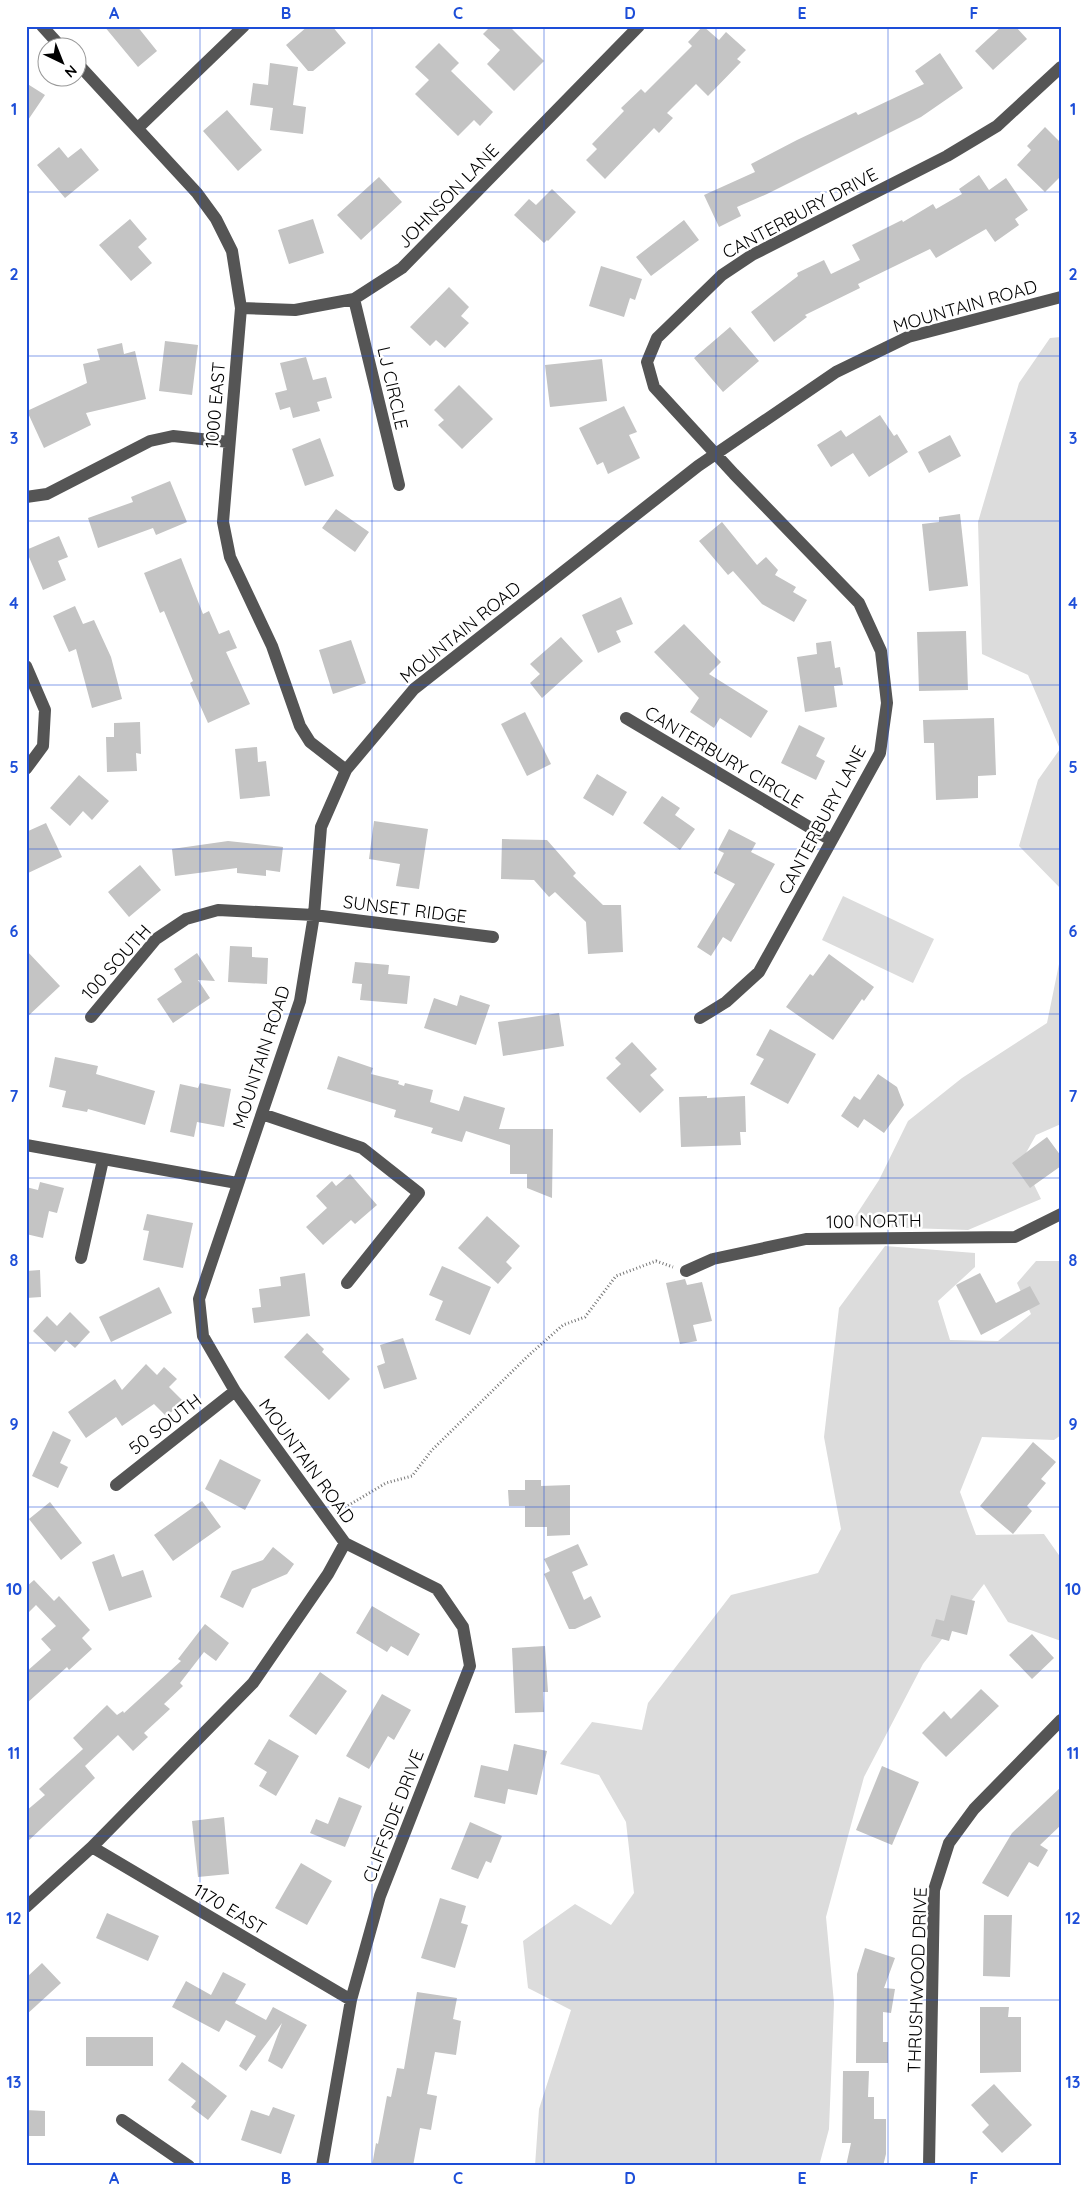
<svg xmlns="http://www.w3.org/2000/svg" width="1087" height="2192" font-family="Quicksand,sans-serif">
<rect width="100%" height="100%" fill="#fff"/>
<path fill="#dcdcdc" d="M1061,337v552l-42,-43 19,-66 22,-31 -32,-74 -46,-21 -4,-132 41,-139 31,-45z
M843,896l91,43 -21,44 -91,-43z
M1061,917v207l-25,11 -14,25 19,39 -73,31 -119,-4 30,-46 29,-59 54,-43 85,-55 12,-59z
M885,1246l90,7v14l-37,34 12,39 48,1 33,-27 -14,-31 19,-22h25v174l-7,5 -72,-3 -22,55 16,43 68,-1 17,24v83l-53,-19 -24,-38 -61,80 -59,113 -38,140 8,86 -5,126 -10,37h-284l4,-57 32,-99 -43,-22 -5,-47 52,-37 36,21 23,-32 -8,-71 -27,-47 -39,-11 32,-42 50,8 6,-27 83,-108 87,-22 23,-44 -17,-92 15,-129z"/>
<path fill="#c4c4c4" d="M104,26h33l20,25 -19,16z
M308,26h24l14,17 -33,28h-5l-22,-26z
M491,26h18l35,35 -30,30 -27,-27 13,-14 -17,-16z
M703,26l16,14 7,-8 20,18 -9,9 4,3 -33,34 -12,-12 -29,29 6,5 -14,15 -5,-5 -49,51 -19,-19 11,-11 -5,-5 32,-33 -3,-3 20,-19 4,4 47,-47 -4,-4z
M1002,26h13l12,13 -34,31 -18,-19z
M439,43l20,20 -8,8 42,41 -13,14 -6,-6 -16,16 -43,-42 14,-14 -14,-13z
M940,53l23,35 -42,29 -154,77 -30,13 4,9 -22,11 -15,-32 51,-23 -4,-8 46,-24 59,-28 2,3 66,-31 -9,-13z
M270,63l28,4 -5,38 13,2 -3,27 -33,-4 3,-22 -23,-3 3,-22 15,2z
M26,83l19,12 -19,28z
M227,110l35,40 -24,21 -35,-40z
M1045,127l16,16v33l-16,16 -28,-27 14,-15 -4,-4z
M59,147l9,11 13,-10 18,22 -34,28 -28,-33z
M979,175l10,15 17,-12 22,32 -13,9 4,6 -24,17 -9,-13 -50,29 -6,-9 -72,35 2,4 -55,27 2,2 -33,25 -23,-30 47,-36 -1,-3 27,-13 7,14 29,-14 -8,-15 50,-25 1,2 30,-18 3,5 26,-15 -3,-5z
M379,177l23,25 -41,38 -24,-25z
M552,189l24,23 -28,29 -1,-1 -3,3 -30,-28 15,-16 7,6z
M130,219l17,20 -9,8 14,16 -21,18 -32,-36z
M313,219l11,34 -35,11 -11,-34z
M684,220l15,20 -48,36 -15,-19z
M601,266l41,13 -7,21 -5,-2 -6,19 -35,-11z
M449,287l20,20 -8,9 8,7 -24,25 -9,-8 -6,6 -20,-19z
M730,327l29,34 -36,31 -29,-34z
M165,341l33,4 -6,50 -33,-4z
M122,343l2,11 11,-3 11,48 -60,14 5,12 -47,23 -17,-37 60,-28 -4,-19 17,-4 -3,-11z
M306,357l7,23 13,-3 6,21 -15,4 3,9 -27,7 -3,-11 -10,3 -5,-17 12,-3 -7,-27z
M602,359l5,42 -57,6 -5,-42z
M459,385l34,34 -31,30 -24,-24 6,-5 -10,-10z
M624,406l13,26 -8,3 11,23 -32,16 -5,-12 -6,3 -18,-37z
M880,415l14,21 3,-2 11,18 -39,25 -16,-24 -22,14 -14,-22 24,-15 5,7z
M950,435l11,21 -32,17 -11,-21z
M320,438l14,38 -29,10 -13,-37z
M170,481l17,41 -31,13 -3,-7 -55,20 -10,-30 45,-16 -2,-5z
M336,509l33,23 -14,20 -33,-24z
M960,514l8,72 -39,5 -7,-67 17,-2v-5z
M722,522l35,43 9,-8 12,13 -3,5 21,12 -3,5 14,8 -13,22 -32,-18 -29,-33 -5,4 -29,-34z
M59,536l9,21 -10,4 8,19 -23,10 -17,-40z
M181,558l22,56 6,-3 10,23 10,-4 8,18 -11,4 24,52 -42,19 -18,-40 3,-2 -29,-70 -4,2 -16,-40z
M621,597l12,27 -17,7 5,11 -23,11 -16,-38z
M75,606l8,18 11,-4 17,37 11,42 -30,9 -16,-59 -7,3 -16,-36z
M684,624l37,38 -12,12 59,37 -17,27 -31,-20 -6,10 -24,-16 9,-14 -45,-46z
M966,631l2,59 -49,1 -2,-59z
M561,637l22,24 -41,37 -12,-15 10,-9 -10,-10z
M351,640l15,43 -33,11 -14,-44z
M831,641l4,27 5,-1 3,18 -9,1 3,21 -32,5 -8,-55 20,-3 -1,-11z
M525,712l26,52 -24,12 -26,-52z
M994,718l2,57 -18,1v22l-42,2 -2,-57h-10l-1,-23z
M140,722l1,32 -5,-1 1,18 -30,1 -1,-35h8v-14z
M799,725l26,13 -9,18 9,5 -9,19 -35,-17z
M257,747l1,15 8,-1 4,35 -30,3 -5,-50z
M597,774l30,18 -14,24 -30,-18z
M79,775l30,26 -17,19 -9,-9 -13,15 -20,-18z
M662,796l18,12 -5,7 20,14 -15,21 -37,-27z
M374,821l54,8 -9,60 -23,-3 4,-22 -31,-5z
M46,823l16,34 -36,17v-42z
M729,829l27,14 -5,9 24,12 -44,78 -8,-5 -12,19 -14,-9 38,-63 -21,-11 10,-20 -6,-3z
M502,839l45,1 29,33 -3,3 30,29h18l2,47 -35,2 -2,-32 -31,-30 -6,5 -15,-17 -33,-1z
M228,841l55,6 -3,25 -14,-2v6l-29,-3v-5l-62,8 -3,-27z
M140,865l21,25 -32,27 -21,-25z
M230,946l22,1v10l16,1 -1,26 -39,-2z
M26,950l34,36 -34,32z
M197,953l18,28 -17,-1 12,18 -37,25 -16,-24 25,-17 -8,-13z
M829,954l45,33 -10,14 -2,-2 -29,41 -47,-33 24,-33 3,2z
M355,962l34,3 -1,9 22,2 -3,28 -47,-4 2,-16 -10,-1z
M460,995l30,10 -14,40 -52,-17 10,-30 23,8z
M559,1013l5,33 -61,10 -5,-34z
M770,1029l46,25 -28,50 -38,-20 14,-25 -8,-4z
M632,1042l25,27 -7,6 14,15 -24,23 -34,-35 15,-14 -6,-6z
M338,1056l35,12 -2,6 28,7 -1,3 6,2 1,-3 28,7 -3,12 29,9 5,-15 41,12 -6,21h54l-1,69 -25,-10v-14h-17v-29l-44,-14 -4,11 -31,-9 2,-5 -39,-11 2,-7 -69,-21z
M55,1057l43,9 -2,8 59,17 -10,34 -57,-16 -1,3 -25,-5 4,-16 -17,-4z
M878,1074l19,13 7,18 -20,28 -20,-14 -6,9 -17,-12 13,-20 6,4z
M200,1083l31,6 -7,38 -27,-5 -3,15 -24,-5 10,-48 18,4z
M707,1096v2l38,-2 1,36h-6l1,13 -60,2 -2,-50z
M1047,1137l14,19v10l-31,22 -18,-25z
M350,1174l27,31 -22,19 -4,-4 -28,25 -17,-18 21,-19 -11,-12 16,-15 4,5z
M40,1182l24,6 -7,25 -8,-2 -6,27 -17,-4v-47l12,3z
M147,1214l46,9 -10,45 -40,-8 6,-29 -6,-1z
M487,1216l33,30 -14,16 6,6 -14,16 -40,-36z
M442,1266l49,21 -21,48 -35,-15 8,-19 -14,-6z
M40,1270l1,27 -15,1v-27z
M305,1273l5,43 -56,7 -2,-15 9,-1 -2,-18 22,-3 -1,-9z
M980,1273l16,30 34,-17 10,18 -59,31 -25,-50z
M685,1279l2,6 15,-3 10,39 -19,4 4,16 -17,3 -14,-61z
M159,1287l13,26 -61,29 -12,-25z
M70,1312l20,20 -15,16 -9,-8 -11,12 -22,-21 14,-15 10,10z
M307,1333l17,16 -2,3 28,27 -21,21 -45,-43z
M403,1338l14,41 -33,10 -7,-23 8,-3 -5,-18z
M146,1364l11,11 7,-8 13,12 -8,8 13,13 -15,17 -13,-13 -32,22 -6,-9 -30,21 -18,-26 47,-33 7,11z
M53,1431l18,9 -11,23 8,4 -10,21 -26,-12z
M1033,1442l23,20 -15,17 5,4 -19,23 5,5 -19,23 -33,-28z
M220,1459l41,21 -16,30 -40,-21z
M525,1480h16v6l29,-1v50l-23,1v-9h-22v-21h-16l-1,-16h17z
M202,1501l19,26 -48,34 -19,-26z
M50,1502l32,41 -21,17 -32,-41z
M578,1544l10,21 -16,7 12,28 7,-4 10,21 -26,12h-6l-25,-55 6,-3 -6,-12z
M273,1547l21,17 -7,10 -35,15 -9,19 -23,-11 12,-26 31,-11z
M114,1554l8,23 21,-7 9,27 -43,14 -17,-49z
M34,1580l20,21 5,-5 31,34 -8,8 10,11 -23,21 -2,-3 -41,37v-32l25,-22 -10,-11 15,-13 -20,-21 -10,10v-28z
M951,1595l24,6 -8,34 -15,-4 -3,10 -18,-5 5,-17 8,2z
M372,1606l48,28 -12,22 -17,-10 -4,6 -31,-19z
M205,1624l24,19 -13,18 -12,-9 -24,31 3,3 -19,18 6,5 -26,24 4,4 -15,14 -15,-16 -33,31 10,12 -69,65v-32l19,-16 -6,-6 44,-40 -10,-11 34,-33 10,10 6,-4 1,2 57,-52 -3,-2z
M1032,1634l22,24 -22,21 -23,-24z
M545,1646l3,46h-5l1,20 -29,1 -3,-65z
M320,1672l27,19 -31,44 -27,-19z
M981,1689l18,17 -53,51 -24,-24 22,-22 7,8z
M382,1694l29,16 -17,30 -6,-4 -19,33 -23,-13z
M269,1739l30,17 -23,40 -17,-10 8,-14 -13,-8z
M514,1744l33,7 -10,44 -29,-6 -3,15 -31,-7 7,-32 27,6z
M882,1766l37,16 -27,63 -36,-15z
M1061,1787v38l-21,20 8,5 -10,17 -9,-5 -21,35 -26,-14 30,-50z
M339,1797l23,9 -17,41 -35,-14 6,-14 12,5z
M224,1817l5,57 -31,3 -6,-56z
M470,1822l32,14 -11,27 -5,-2 -8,18 -27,-10z
M301,1863l31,18 -25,44 -32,-17z
M440,1898l26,8 -5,17 7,2 -13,43 -34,-10z
M107,1913l52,23 -11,25 -52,-23z
M984,1915h28l-2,62 -27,-1z
M865,1948l30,10 -11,30 11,1 -4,24 -8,-1v30h5v21h-32l1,-89z
M42,1963l19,20 -35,32v-37z
M223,1972l23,12 -11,19 31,17 7,-13 34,18 -25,44 -14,-8 14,-38 -36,48 -7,-5 17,-30 -30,-16 -7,12 -47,-25 14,-26 25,14z
M417,1992l40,6 -4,21 8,2 -5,34 -21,-3 -8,42 10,2 -6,34 -11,-2 -7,38h-41l4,-23 2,1 9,-48 4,1 6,-29 7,1z
M980,2007h29l-1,10h13v55l-41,1z
M86,2037h67v29h-67z
M182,2062l45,34 -19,24 -17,-13 5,-6 -28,-21z
M843,2071h26l-1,26h6v22h12v35l-3,12h-37l5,-23h-9z
M994,2084l38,41 -30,28 -20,-21 7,-7 -18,-20z
M273,2107l22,8 -14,39 -40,-14 10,-30 18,6z
M26,2110l19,1v25h-19z"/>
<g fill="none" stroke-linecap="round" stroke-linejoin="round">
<path stroke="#777" stroke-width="3" stroke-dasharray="1 2.5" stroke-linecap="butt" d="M339,1511l47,-28 26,-7 20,-26 97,-95 34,-30 22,-8 31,-41 40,-15 17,6"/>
<path stroke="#555" stroke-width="12" d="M42,26l20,22
M78,64l119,129 19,26 16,32 9,57 -18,214 7,35 42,89 28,80 10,16 36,28
M138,128l106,-102
M354,299l45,186
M241,308l54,2 59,-11 48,-31 237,-242
M26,497l21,-3 103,-53 23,-5 56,6
M26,666l19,44 -2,36 -17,23
M626,718l205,122
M91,1017l65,-78 30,-20 32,-9 96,5 179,22
M700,1018l26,-16 33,-30 121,-219 7,-50 -6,-52 -22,-48 -125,-129 -80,-87 -7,-25 10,-24 65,-63 30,-20 195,-99 50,-30 64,-59
M262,1114l100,34 57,45 -72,90
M26,1145l211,38
M81,1258l22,-98
M686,1271l27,-12 93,-20 209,-2 46,-23
M116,1485l119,-94
M92,1847l259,153
M26,1907l66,-60 161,-164 75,-109 17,-31
M122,2120l67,46
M322,2166l29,-166 29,-104 90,-230 -7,-39 -26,-38 -92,-46 -110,-152 -32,-55 -4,-37 101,-298 14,-86 7,-88 25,-57 68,-81 284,-223 138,-94 72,-35 153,-40
M929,2166l5,-276 15,-47 25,-34 87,-89"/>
</g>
<path fill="none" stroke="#1d4ed8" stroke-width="1" stroke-opacity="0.55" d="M200,26v2140M372,26v2140M544,26v2140M716,26v2140M888,26v2140M26,192h1035M26,356h1035M26,521h1035M26,685h1035M26,849h1035M26,1014h1035M26,1178h1035M26,1343h1035M26,1507h1035M26,1671h1035M26,1836h1035M26,2000h1035"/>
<g text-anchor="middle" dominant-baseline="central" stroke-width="5" stroke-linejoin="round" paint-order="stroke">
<g font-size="18" fill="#000" stroke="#fff">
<text transform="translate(448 196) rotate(-46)">JOHNSON LANE</text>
<text transform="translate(800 213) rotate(-28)">CANTERBURY DRIVE</text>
<text transform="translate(965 306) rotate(-16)">MOUNTAIN ROAD</text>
<text transform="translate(393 388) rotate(77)">LJ CIRCLE</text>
<text transform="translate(215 405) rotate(-85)">1000 EAST</text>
<text transform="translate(460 632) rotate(-39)">MOUNTAIN ROAD</text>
<text transform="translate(724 757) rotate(31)">CANTERBURY CIRCLE</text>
<text transform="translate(822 820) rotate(-62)">CANTERBURY LANE</text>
<text transform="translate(405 909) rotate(7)">SUNSET RIDGE</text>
<text transform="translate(116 962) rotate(-48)">100 SOUTH</text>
<text transform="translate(261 1057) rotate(-72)">MOUNTAIN ROAD</text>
<text transform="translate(874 1221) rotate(-1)">100 NORTH</text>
<text transform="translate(165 1424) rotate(-38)">50 SOUTH</text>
<text transform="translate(307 1461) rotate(54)">MOUNTAIN ROAD</text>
<text transform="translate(393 1816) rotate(-69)">CLIFFSIDE DRIVE</text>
<text transform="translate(230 1909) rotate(31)">1170 EAST</text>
<text transform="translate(917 1980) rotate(-88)">THRUSHWOOD DRIVE</text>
</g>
</g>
<rect width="1087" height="2192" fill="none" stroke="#ffffff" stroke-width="55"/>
<g transform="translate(62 62) rotate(137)"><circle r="24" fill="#ffffff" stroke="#999999"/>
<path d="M0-4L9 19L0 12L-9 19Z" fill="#000000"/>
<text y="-8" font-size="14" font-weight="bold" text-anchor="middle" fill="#000000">N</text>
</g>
<rect x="28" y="28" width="1032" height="2136" fill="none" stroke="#1d4ed8" stroke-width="2"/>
<g font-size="16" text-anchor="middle" font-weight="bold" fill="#1d4ed8">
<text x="114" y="19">A</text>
<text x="286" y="19">B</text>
<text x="458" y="19">C</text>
<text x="630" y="19">D</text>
<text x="802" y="19">E</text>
<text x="974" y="19">F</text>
<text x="14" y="115">1</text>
<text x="1073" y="115">1</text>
<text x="14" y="280">2</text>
<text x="1073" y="280">2</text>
<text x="14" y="444">3</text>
<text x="1073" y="444">3</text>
<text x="14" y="609">4</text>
<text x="1073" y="609">4</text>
<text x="14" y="773">5</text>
<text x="1073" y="773">5</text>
<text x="14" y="937">6</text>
<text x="1073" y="937">6</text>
<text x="14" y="1102">7</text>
<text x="1073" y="1102">7</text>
<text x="14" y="1266">8</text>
<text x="1073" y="1266">8</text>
<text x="14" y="1430">9</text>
<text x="1073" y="1430">9</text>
<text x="14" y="1595">10</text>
<text x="1073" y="1595">10</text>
<text x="14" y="1759">11</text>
<text x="1073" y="1759">11</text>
<text x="14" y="1924">12</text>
<text x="1073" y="1924">12</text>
<text x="14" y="2088">13</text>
<text x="1073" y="2088">13</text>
<text x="114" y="2184">A</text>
<text x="286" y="2184">B</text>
<text x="458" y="2184">C</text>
<text x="630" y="2184">D</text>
<text x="802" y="2184">E</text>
<text x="974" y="2184">F</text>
</g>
</svg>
